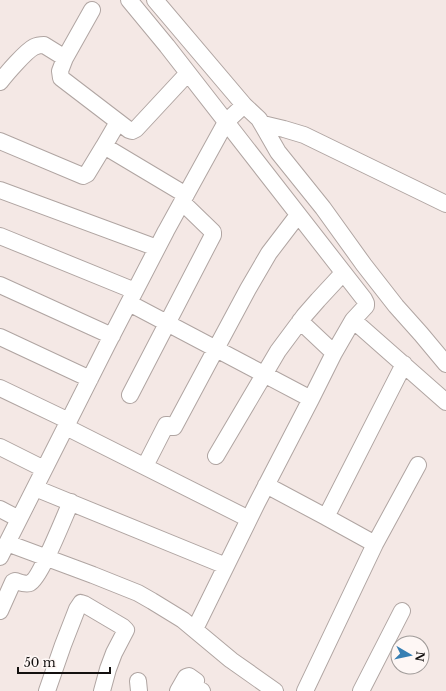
<svg xmlns="http://www.w3.org/2000/svg" width="446" height="691" font-family="'Libre Baskerville',serif">
<rect width="100%" height="100%" fill="#f4e8e5"/>
<g fill="none" stroke-linecap="round" stroke-linejoin="round">
<defs>
<path id="minor" d="M129,0l38,46 197,253 2,4v3l-13,14 93,82
M155,0l89,105 15,14 19,33 45,56 41,57 32,41 25,28 25,30
M65,58l27,-48
M0,82c6,-8 26,-31 34,-35 4,-2 6,-2 10,-2l21,13 -5,13 1,7 68,52 3,1 4,-2 52,-56
M118,122l-14,24 82,49
M263,124l21,5 20,6 142,69
M0,141l83,35 4,-2 17,-28
M0,190l157,58
M0,236l135,55
M0,285l112,51
M129,303l182,96
M300,321l34,32
M0,337l90,42
M0,388l69,33
M130,395l83,-160v-3l-31,-30
M66,427l183,92
M0,447l44,22
M216,456l62,-105 26,-35 14,-16 25,-27
M145,466l21,-41h2l3,2h3l74,-138 21,-36 29,-38
M266,485l60,32 78,-153
M35,488l191,78
M0,509l19,10
M7,543l86,32 45,18 14,8 31,19 48,40 44,31
M375,544l43,-79
M0,557l107,-212 59,-114 60,-109 18,-17
M0,611l13,-29 2,-1c4,1 11,4 15,2 10,-4 35,-68 41,-81
M195,629l62,-126 54,-104 23,-46 19,-33
M138,681l1,10
M47,691l16,-46 14,-36 4,-6 3,1 39,23 3,3 -12,23 -6,16 -6,22
M178,691l8,-14 3,-1 7,5 -2,6 8,4
M305,691l70,-147 -49,-27
M361,691l41,-80"/>
</defs>
<use href="#minor" stroke="#b0a5a2" stroke-width="18"/>
<use href="#minor" stroke="#fff" stroke-width="16"/>
</g>
<g transform="translate(410 655) rotate(99)"><circle r="19" fill="#fef7f5" stroke="#a09b99"/>
<path d="M0-3L7 15L0 10L-7 15Z" fill="#377fb3"/>
<text y="-6" font-size="11" font-weight="bold" text-anchor="middle" fill="#13100f">N</text>
</g>
<path d="M18 667v6h92v-6" fill="none" stroke="#13100f" stroke-width="2"/>
<text x="24" y="667" font-size="12" fill="#13100f" stroke="#fef7f5" stroke-width="3" paint-order="stroke">50 m</text>
</svg>
